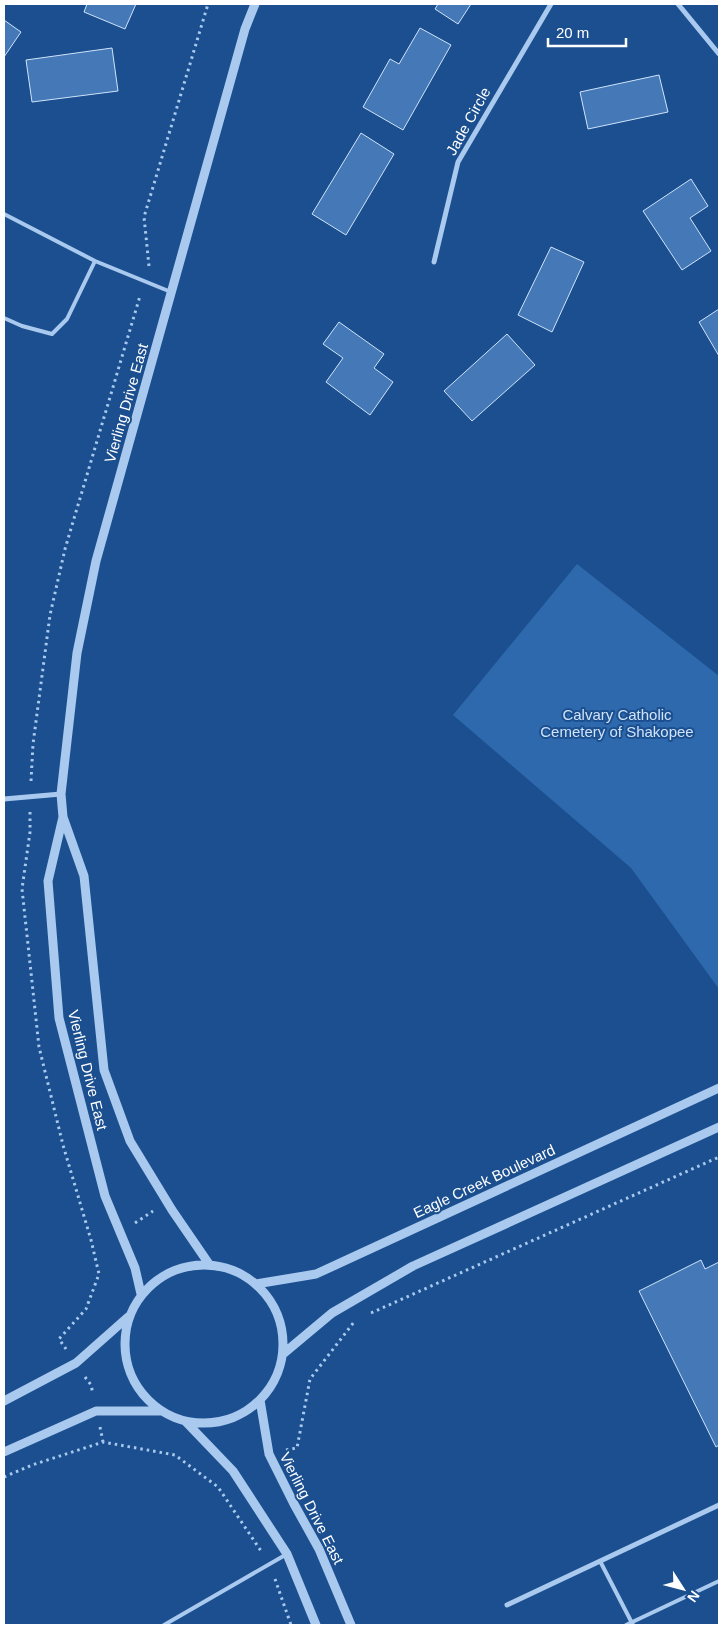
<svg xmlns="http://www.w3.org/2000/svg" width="723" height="1629" font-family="Helvetica,sans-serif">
<rect width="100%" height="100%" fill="#1b4f8f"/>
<path fill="#2e69ad" d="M577,564l142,112v313l-88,-121 -178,-153z"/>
<path fill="#4478b7" stroke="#cfe3fa" d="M87,4h49l-11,25 -41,-17z
M438,4h33l-13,20 -23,-15z
M4,20l17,12 -17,25z
M420,28l31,17 -48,85 -40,-23 27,-48 9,5z
M112,48l6,43 -86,11 -6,-42z
M659,75l9,37 -80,17 -8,-37z
M361,133l33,21 -48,81 -34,-21z
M691,179l17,27 -18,12 21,33 -29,19 -39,-59z
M551,247l33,15 -32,70 -34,-17z
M719,309v47l-20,-34z
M339,322l45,32 -10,14 19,14 -23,33 -44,-33 17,-24 -20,-14z
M507,334l28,31 -63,56 -28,-30z
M701,1260l4,9 14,-7v183l-3,2 -77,-156z"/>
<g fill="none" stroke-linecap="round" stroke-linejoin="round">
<path stroke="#a9c9ee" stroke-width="3" stroke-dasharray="2.5 4" stroke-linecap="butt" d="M149,266l-5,-49 64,-213
M31,781l2,-37 17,-129 15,-66 75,-253
M30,812v20l-8,57 17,158 24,98 28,95 8,34 -13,35 -27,30 7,10
M135,1223l18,-12
M371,1313l348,-156
M85,1377l6,8 2,9
M100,1427l3,15
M286,1450l11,-2 13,-69 44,-57
M4,1477l28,-12 71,-23 72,13 43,32 43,64
M275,1579l16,46"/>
<path stroke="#a9c9ee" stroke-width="4" d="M4,214l91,47 76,31
M4,318l18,8 30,8 15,-15 28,-58
M600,1561l33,64
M164,1625l123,-71
M626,1625l93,-44"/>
<path stroke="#a9c9ee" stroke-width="5" d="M678,4l41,50
M434,262l24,-100 93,-158
M4,799l57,-5
M507,1605l212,-100"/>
<path stroke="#a9c9ee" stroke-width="9" d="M63,817l-15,64 11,137 46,178 30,72 6,26
M209,1264l-37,-54 -42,-69 -26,-71 -20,-194 -21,-59 -2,-23 16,-141 19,-92 149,-532 10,-25
M125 1344a79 79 0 1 1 158 0a79 79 0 1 1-158 0Z
M256,1284l60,-10 403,-186
M283,1354l49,-41 81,-47 306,-139
M260,1400l9,54 25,50 25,45 32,76
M4,1401l72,-38 52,-46
M186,1422l47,49 54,83 29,71
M4,1452l92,-41h65"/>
</g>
<g text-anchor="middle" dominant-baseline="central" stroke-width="4" stroke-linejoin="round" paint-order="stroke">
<g font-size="15" fill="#fff" stroke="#1b4f8f">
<text transform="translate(468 121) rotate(-61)">Jade Circle</text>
<text transform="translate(126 403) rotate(-74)">Vierling Drive East</text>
<text transform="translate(88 1070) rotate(76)">Vierling Drive East</text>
<text transform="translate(484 1181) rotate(-25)">Eagle Creek Boulevard</text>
<text transform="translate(312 1508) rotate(63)">Vierling Drive East</text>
</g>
<g font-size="15" fill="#cfe3fa" stroke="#1b4f8f">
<text x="617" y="714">Calvary Catholic<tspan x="617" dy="17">Cemetery of Shakopee</tspan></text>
</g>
</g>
<rect width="723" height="1629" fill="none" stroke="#ffffff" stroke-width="10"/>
<g transform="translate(683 1589) rotate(126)" stroke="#1b4f8f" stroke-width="4" paint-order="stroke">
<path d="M0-4L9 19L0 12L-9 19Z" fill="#ffffff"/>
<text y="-8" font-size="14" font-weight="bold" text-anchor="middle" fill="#ffffff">N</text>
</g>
<path d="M548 38v8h78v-8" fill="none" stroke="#ffffff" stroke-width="2.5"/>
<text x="556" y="38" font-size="15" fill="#ffffff" stroke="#1b4f8f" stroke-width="4" paint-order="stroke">20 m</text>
</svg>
